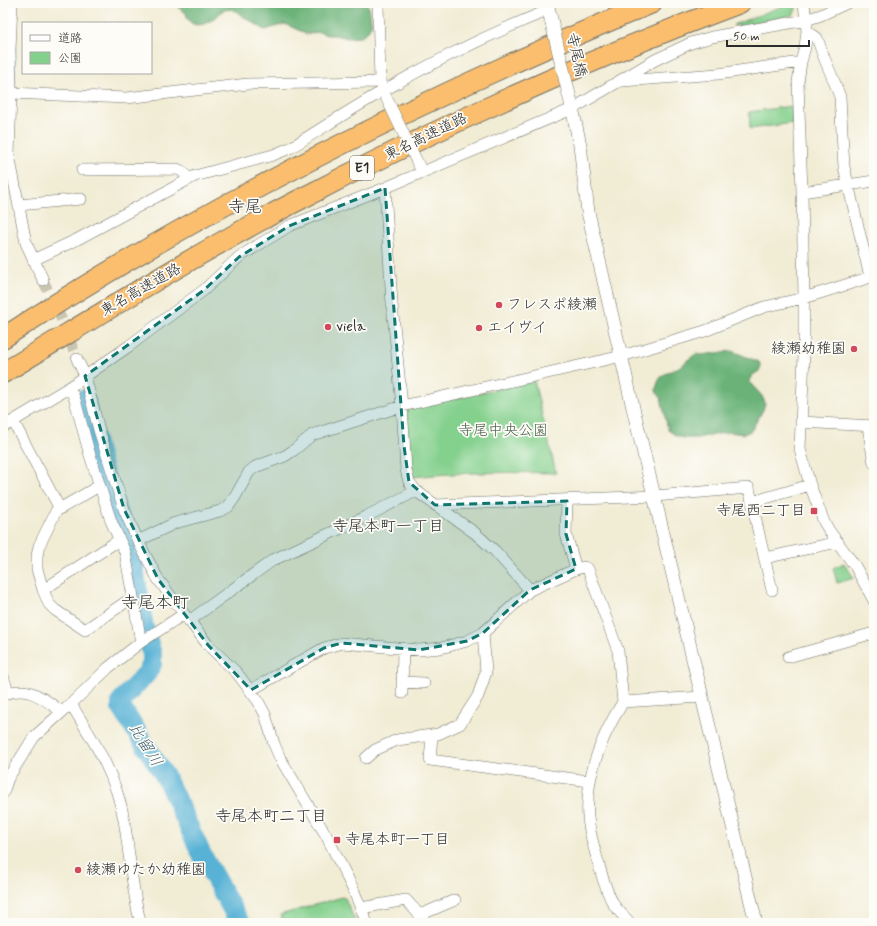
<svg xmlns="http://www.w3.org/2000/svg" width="877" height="926" font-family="Mynerve,'Klee One',sans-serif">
<rect width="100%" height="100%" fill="#fdfcf7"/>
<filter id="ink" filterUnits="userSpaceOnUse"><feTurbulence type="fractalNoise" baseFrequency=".025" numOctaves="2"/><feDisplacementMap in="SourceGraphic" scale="8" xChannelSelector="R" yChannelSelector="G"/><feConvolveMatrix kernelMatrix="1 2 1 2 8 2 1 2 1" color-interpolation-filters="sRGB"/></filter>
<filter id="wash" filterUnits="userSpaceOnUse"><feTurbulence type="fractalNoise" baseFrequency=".012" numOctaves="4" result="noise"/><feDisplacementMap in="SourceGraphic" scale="16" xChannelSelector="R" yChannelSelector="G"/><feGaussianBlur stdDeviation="0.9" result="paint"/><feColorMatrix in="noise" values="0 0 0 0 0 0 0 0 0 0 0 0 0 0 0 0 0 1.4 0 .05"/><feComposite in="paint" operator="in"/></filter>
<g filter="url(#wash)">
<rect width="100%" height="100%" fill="#f1ecd4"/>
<path fill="#84d08d" stroke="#587e5c" d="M791,3h4l1,6 -3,6 -54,11 -6,-1z
M791,106l2,17 -43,6 -1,-17z
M534,381l22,92c-48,-1 -96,-1 -144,4l-6,-64 2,-4z
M844,563l10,15 -17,5 -4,-15z
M342,897l3,1 11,25h-72l-4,-8z"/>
<path fill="#6bb278" stroke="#4b6e52" d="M176,3h180l2,2 9,-2c3,5 3,15 5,21l-5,8 -6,5 -14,1 -12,-3h-8l-8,-3 -12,2 -22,-10 -20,6 -24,-15 -8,-6 -10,1c-9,12 -33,25 -37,3l-5,-3z
M732,351l27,11 2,4 -2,5 -8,5 -1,7 12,13 3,7 -2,7 -12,21 -7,3 -15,-2 -32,6h-14l-8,-3 -7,-5 -7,-32 -5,-7c2,-18 11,-17 23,-24 7,-4 11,-10 19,-14l3,2z"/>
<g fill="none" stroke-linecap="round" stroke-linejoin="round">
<path stroke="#58b2d5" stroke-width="20" d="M3,121l3,-84
M85,399c10,46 25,101 46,144
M133,562l11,66 8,26v10l-5,9 -26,28v6l45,71 36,77 38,68"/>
</g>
</g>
<g filter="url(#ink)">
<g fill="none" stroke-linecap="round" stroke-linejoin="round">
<path stroke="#c9c5b2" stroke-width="11" stroke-dasharray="11 5.5" stroke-linecap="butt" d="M43,280l18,38 16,41"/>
<defs>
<path id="minor" d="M12,3l-2,47 1,43 -2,62 17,88 17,37
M378,3l2,79
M804,3l3,28 -2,16 -4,15 -3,20 4,110 2,106v57l-4,94 10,36 14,37 6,10 25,34 19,35
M807,31l10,7 8,22 9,21 6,16 4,70 26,110
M622,81l96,-7 83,-12
M11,93l115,5 122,-14 132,-2 5,13
M82,170l95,-1c7,2 8,5 11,11
M385,188l7,116 10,102 4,64 3,12 7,9 59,42 20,18 35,39
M802,192l72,-11
M19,205l62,-6
M33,260l43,-20 119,-64 78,-21 17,-7c31,-19 61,-39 93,-57 53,-31 109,-58 166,-81
M77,359l8,17 14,54 25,79 14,32 20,38 26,35 24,31 29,28 21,28 7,13 9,30 6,14 47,79 26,52 14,34
M70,387l5,13 14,52 22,69 14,31 16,90
M13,421l47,88
M801,422l73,4
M868,426l6,37
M3,427l67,-40 59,-41 75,-56 35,-33 50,-31 96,-38 187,-79 83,-49 36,-17 21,-6 94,-17 15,-5 26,-12
M99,486l-43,25 -17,35 -2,10v13l6,21 6,14 6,6 30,20 48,-33
M567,501l-1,33 10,35
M752,502l58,-17
M435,505l220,-9 94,-8 11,51 12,51
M138,541l37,-18 45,-12 8,-4 7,-10 14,-25 6,-5 30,-11 9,-6 18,-15 90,-29 220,-50 83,-25 59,-24 40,-9 70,-22
M765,558l73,-16
M43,590l76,-50
M189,621l84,-61 94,-44 49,-25
M788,657l86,-24
M3,676l5,16
M402,682l22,1
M251,690l73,-42 18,-5 77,7 22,-2 26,-7 16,-8 47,-43 46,-21 8,-2 4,2 30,82 5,51 79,-5
M402,693l1,-45
M3,695c25,-11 40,3 59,17
M623,702c-22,35 -38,73 -35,115 1,15 6,30 10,45 4,14 8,30 16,43 4,6 11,12 16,18
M71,704c24,39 45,71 53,116 4,23 6,47 10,70 2,11 3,22 7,33
M432,736l-2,24 159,21
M366,758l9,-8 22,-10 41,-6 22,-10 18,-28 8,-24 -3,-39
M3,793l5,-15 26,-41 37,-33 37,-36 33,-26 43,-28
M361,908l45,-8 21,23
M420,915l35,-15"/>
<path id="tertiary" d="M547,3l3,12
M571,103l9,42 8,67 46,200 122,511"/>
<path id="motorway" d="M3,338c204,-134 424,-242 649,-335
M3,373c96,-58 191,-118 290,-170 145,-76 294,-143 447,-200"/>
</defs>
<use href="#minor" stroke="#706f66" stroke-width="12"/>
<use href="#tertiary" stroke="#706f66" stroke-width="14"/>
<use href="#motorway" stroke="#706f66" stroke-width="22"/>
<use href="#minor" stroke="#fff" stroke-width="11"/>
<use href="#tertiary" stroke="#fff" stroke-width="13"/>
<use href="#motorway" stroke="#fabe6e" stroke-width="20"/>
<defs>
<path id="minor-bridge" d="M385,95l35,73"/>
<path id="tertiary-bridge" d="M550,15l21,88"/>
</defs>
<use href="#minor-bridge" stroke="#706f66" stroke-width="12" stroke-linecap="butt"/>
<use href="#tertiary-bridge" stroke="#706f66" stroke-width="14" stroke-linecap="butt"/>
<use href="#minor-bridge" stroke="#fff" stroke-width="11"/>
<use href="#tertiary-bridge" stroke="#fff" stroke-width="13"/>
</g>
</g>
<path fill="#0f766e" fill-opacity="0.2" stroke="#0f766e" stroke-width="3" stroke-dasharray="8 5" stroke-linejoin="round" d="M385,188l19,258 5,36 26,23 132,-4 -1,33 10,35 -46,21 -47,43 -16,8 -48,9 -77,-7 -18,5 -73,42 -43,-45 -50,-66 -34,-70 -39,-133 119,-86 35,-33 50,-31z"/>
<g fill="#d1495b" stroke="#fdfcf7" stroke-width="1.5">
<circle cx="499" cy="305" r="4"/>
<circle cx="328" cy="327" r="4"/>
<circle cx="479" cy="328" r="4"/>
<circle cx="854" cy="349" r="4"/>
<rect x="810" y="507" width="8" height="8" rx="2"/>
<rect x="333" y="836" width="8" height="8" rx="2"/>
<circle cx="78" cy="870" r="4"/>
</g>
<g text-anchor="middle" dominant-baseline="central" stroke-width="3.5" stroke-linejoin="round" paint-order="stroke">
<rect fill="#fdfcf7" stroke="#6a6a68" stroke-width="1" x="350" y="156" width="24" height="24" rx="3"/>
<g font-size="14" font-weight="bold" fill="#2b2b2b">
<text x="362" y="168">E1</text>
</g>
<g font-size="15" fill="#2b2b2b" stroke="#fdfcf7">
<text transform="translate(576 55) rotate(77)">寺尾橋</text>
<text transform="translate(426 137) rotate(-26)">東名高速道路</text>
<text transform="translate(141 290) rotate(-30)">東名高速道路</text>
</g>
<g font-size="15" fill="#2b2b2b" stroke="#fdfcf7" text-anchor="start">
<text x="507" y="305">フレスポ綾瀬</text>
<text x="336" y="327">viela</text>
<text x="487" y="328">エイヴイ</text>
<text x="846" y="349" text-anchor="end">綾瀬幼稚園</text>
<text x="806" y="511" text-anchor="end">寺尾西二丁目</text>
<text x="345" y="840">寺尾本町一丁目</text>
<text x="86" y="870">綾瀬ゆたか幼稚園</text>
</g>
<g font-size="15" fill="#465d48" stroke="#fdfcf7">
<text x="503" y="431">寺尾中央公園</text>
</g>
<g font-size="16" fill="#2b2b2b" stroke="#fdfcf7">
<text x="388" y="526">寺尾本町一丁目</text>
<text x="271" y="816">寺尾本町二丁目</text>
</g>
<g font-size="16" font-style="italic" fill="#3d616f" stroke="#fdfcf7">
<text transform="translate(145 745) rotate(58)">比留川</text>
</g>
<g font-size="17" fill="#2b2b2b" stroke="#fdfcf7">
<text x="245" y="207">寺尾</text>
<text x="155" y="603">寺尾本町</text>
</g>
</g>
<rect width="877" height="926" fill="none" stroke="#fdfcf7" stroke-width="16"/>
<rect x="22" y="22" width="130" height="52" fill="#fdfcf7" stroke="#a9a8a5"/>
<rect x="30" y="35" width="20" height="6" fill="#ffffff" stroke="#a9a8a5"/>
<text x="58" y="42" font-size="12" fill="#2b2b2b">道路</text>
<rect x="30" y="52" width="20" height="12" fill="#84d08d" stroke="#a9a8a5"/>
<text x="58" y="62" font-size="12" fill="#2b2b2b">公園</text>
<path d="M727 40v6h82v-6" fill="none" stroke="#2b2b2b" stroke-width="2"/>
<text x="733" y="40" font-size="12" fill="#2b2b2b" stroke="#fdfcf7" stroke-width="3" paint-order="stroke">50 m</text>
</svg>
